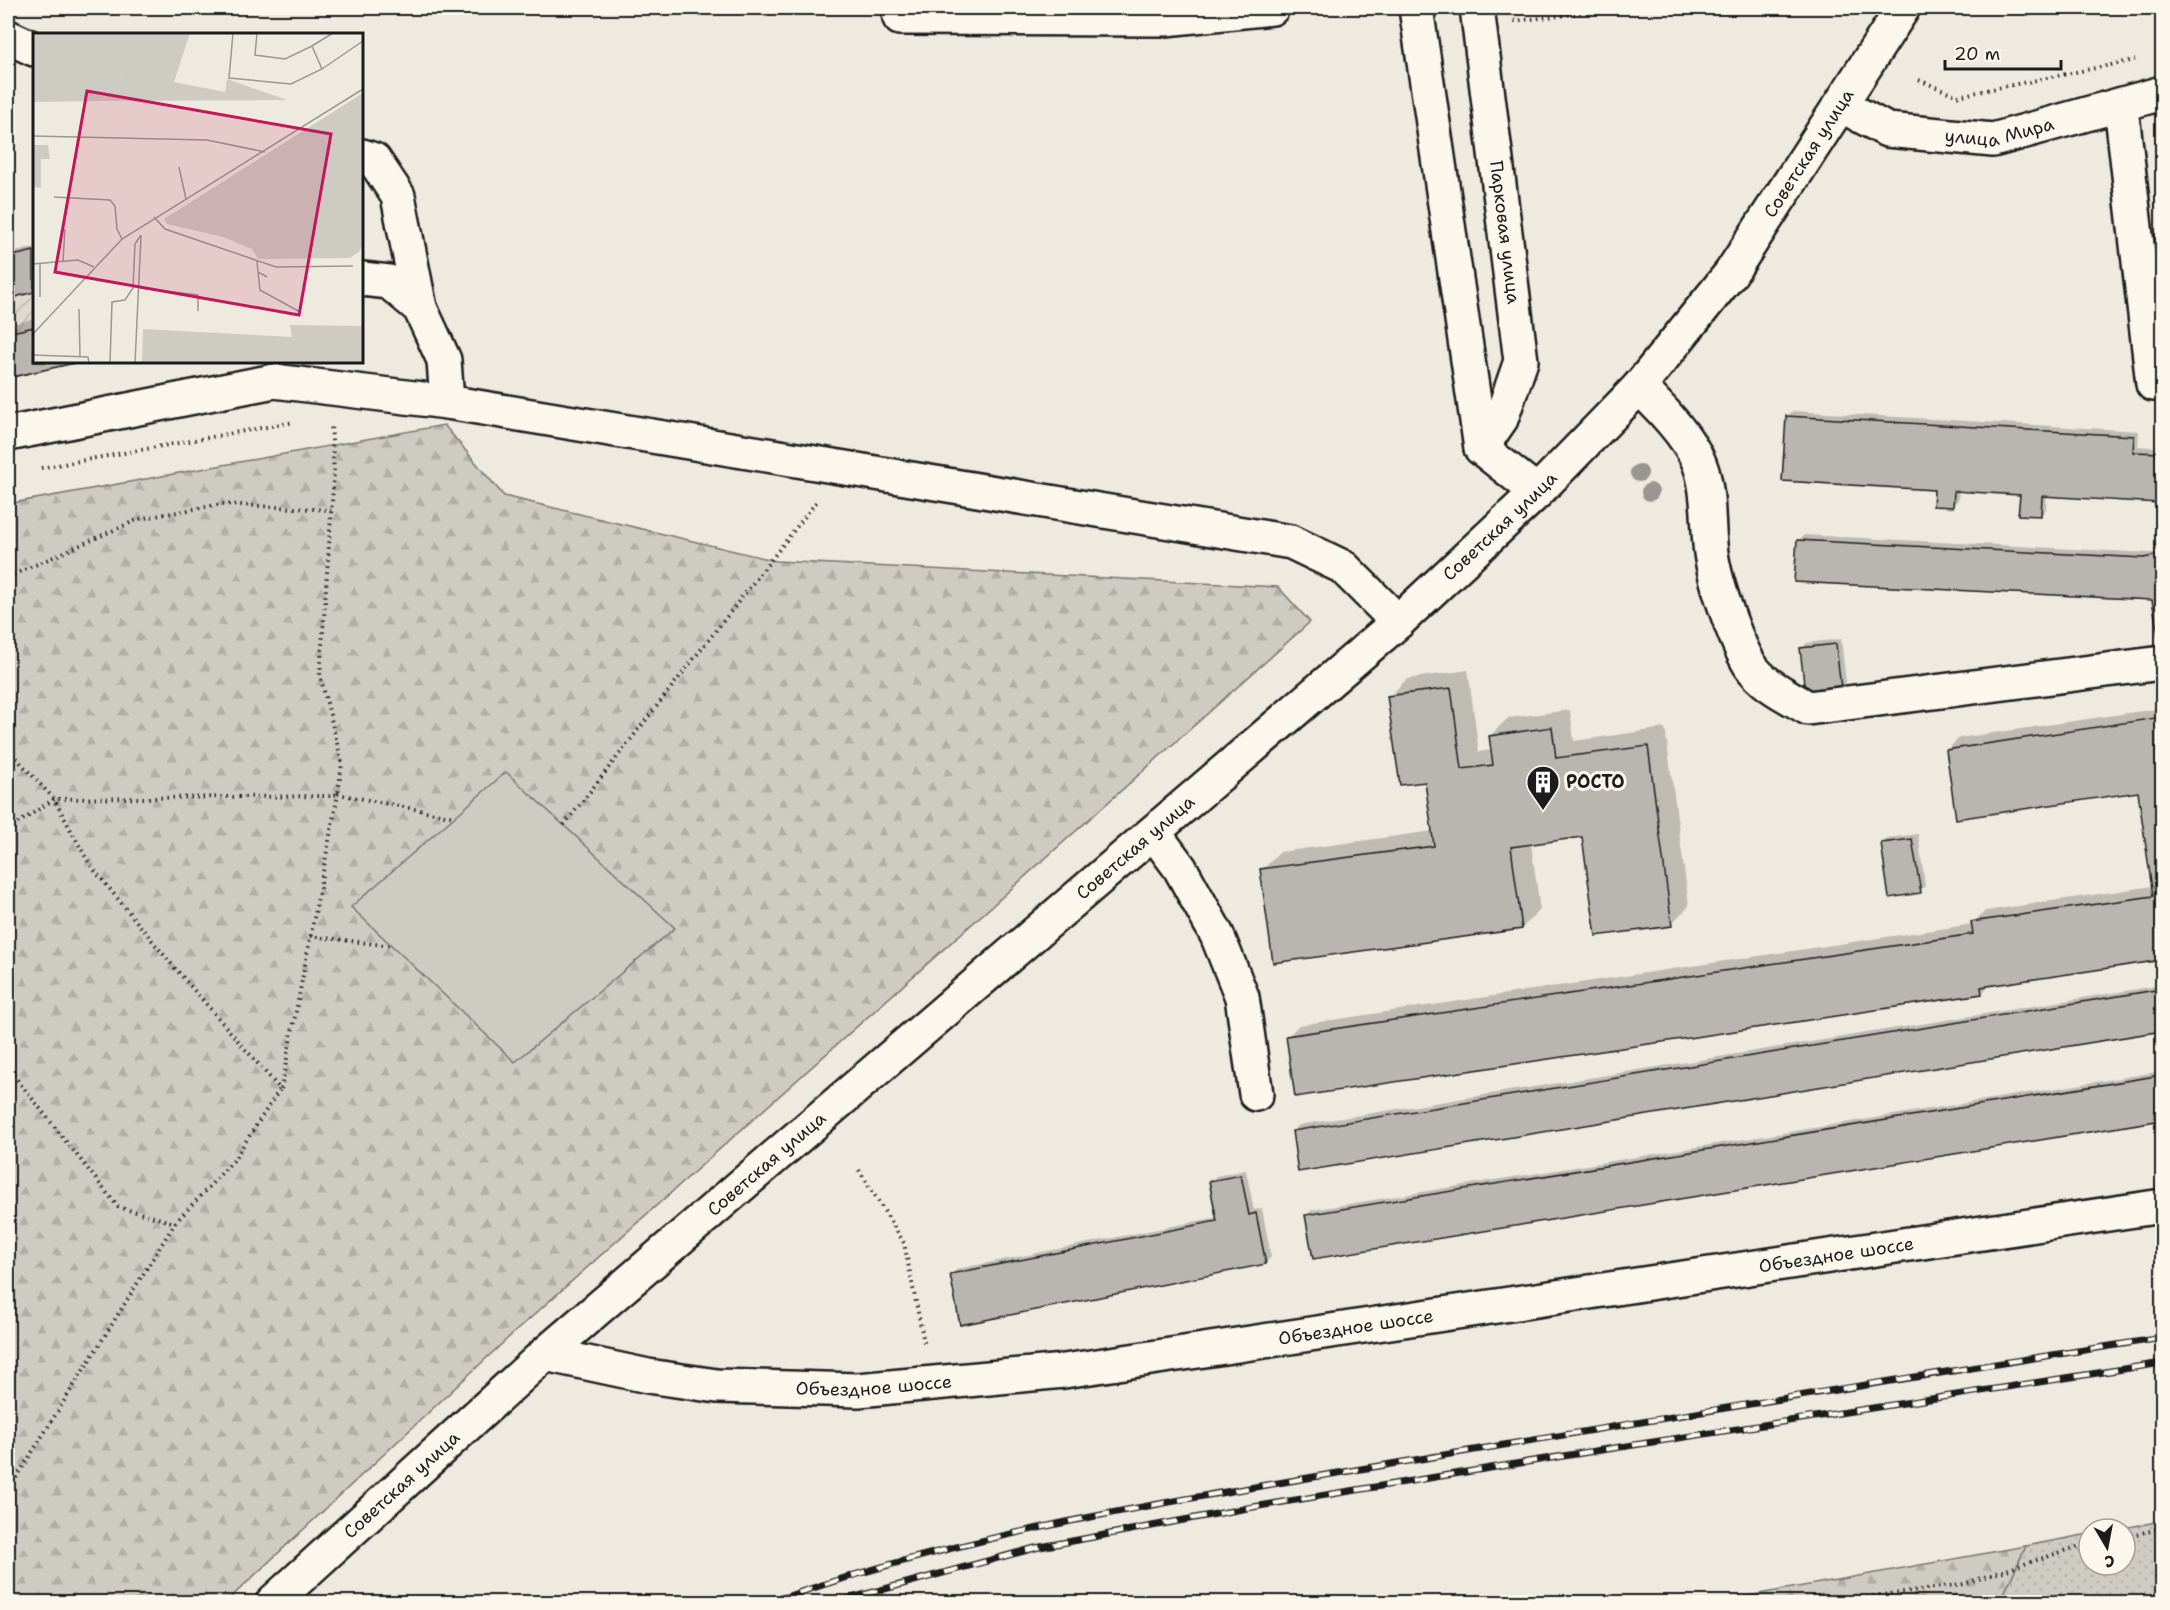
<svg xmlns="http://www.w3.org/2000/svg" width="2170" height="1610" font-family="'Shantell Sans',sans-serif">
<defs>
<pattern id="industrial-furrows" width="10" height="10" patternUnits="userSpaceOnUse" patternTransform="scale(1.5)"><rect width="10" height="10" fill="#dedad1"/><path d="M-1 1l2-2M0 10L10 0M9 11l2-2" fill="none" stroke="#bebab3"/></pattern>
<pattern id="grass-dots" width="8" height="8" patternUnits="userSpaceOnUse" patternTransform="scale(1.5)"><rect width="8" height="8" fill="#ceccc2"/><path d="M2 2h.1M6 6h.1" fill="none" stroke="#b0afa6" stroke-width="1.8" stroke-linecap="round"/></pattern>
<pattern id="forest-firs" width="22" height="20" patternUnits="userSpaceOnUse" patternTransform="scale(1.5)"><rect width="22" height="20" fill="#ceccc2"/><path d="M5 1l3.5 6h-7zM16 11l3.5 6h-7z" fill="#b0afa6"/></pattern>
</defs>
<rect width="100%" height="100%" fill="#eeeadf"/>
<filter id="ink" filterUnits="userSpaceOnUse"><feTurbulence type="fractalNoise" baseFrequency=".0167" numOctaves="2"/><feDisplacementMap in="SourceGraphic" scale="12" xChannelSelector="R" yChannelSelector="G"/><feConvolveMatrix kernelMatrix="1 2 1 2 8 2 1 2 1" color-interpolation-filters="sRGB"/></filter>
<g filter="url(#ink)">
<path fill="url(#industrial-furrows)" d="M34,251v111h45l-71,16v-121z"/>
<path fill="url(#grass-dots)" stroke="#75746f" stroke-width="1.5" d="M2162,1521v81h-162l26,-56 63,-12v31h36v-36h-7z"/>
<path fill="url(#forest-firs)" stroke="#75746f" stroke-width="1.5" d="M444,425l60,71 272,65 502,26 32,35 -803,717 -281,263h-218v-1098z
M2026,1546l-26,56h-286z"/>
<path fill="#ceccc2" stroke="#75746f" stroke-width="1.5" d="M506,772l169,156 -160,134 -164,-155z"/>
<path fill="#0003" d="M34,247v44l-26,6v-43z
M34,319v43h39l-65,15v-52z
M1793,411l346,20 -1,15 24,2v49l-4,4 -111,-6 -1,14 -5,6 -20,-21 -62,-4 -1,10 -6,6 -17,-17 -148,-72z
M1804,535l347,18 11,-2v87l-2,1 -7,-41 -355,-57z
M1841,639l5,43 -6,5 -38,-38 5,-6z
M1468,670l11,82 13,-2 -2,-14 18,-18 62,-8 4,31 91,-13 24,178 -18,18 -87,-88 -53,7 9,67 -18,18 -260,-58 18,-18 153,-21 -7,-50 -37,-84 18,-18z
M2162,708v251l-172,26 -8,8 -695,44 12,-12 674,-101 12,-13 168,-25 -14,-96 -192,-40 12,-12z
M1918,834l7,52 -5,5 -38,-47 6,-6z
M2162,985v44l-862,141 -7,-39 6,-6z
M2162,1071v48l-848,138 -7,-41 5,-6z
M1246,1170l8,40 8,-2 9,49 -5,5 -315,13 6,-6 261,-52 -8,-35 6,-6z"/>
<path fill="#b9b6af" stroke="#1c1c1c" stroke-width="1.5" d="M34,251v41l-26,7v-42z
M34,327v35h45l-71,16v-45z
M1786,416l348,20 -1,16 29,1 -3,50 -117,-7 -1,20 -23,-1 2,-20 -66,-4 -1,16 -20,-1 1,-16 -152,-9z
M1797,540l347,18 18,-4v86h-3l-7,-40 -358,-18z
M1836,644l5,45 -36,3 -5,-44z
M1451,688l11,81 31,-4 -4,-29 63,-9 4,31 92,-12 24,180 -76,10 -14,-99 -71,10 11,82 -249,34 -13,-94 174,-23 -9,-64 -25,3 -13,-89z
M2162,717v243l-181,27 1,7 -687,103 -9,-61 687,-102 -2,-12 182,-26 -15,-104 -182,27 -10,-69z
M1912,839l9,54 -32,5 -8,-55z
M2162,989v42l-864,141 -6,-41z
M2162,1075v45l-849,139 -8,-44z
M1241,1175l8,40 7,-2 10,51 -306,61 -10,-51 267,-53 -8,-40z"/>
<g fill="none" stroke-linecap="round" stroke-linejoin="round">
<defs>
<g id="minor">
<path d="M898,8l2,10 265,1 107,-11"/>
<path d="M1416,8l65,440 56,44"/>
<path id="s1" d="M1477,8l44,353 -20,58 -20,29"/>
<path d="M8,37l26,12"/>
<path id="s2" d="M1841,105l46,25 106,10 169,-47"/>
<path d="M2121,105l32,279"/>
<path d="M362,156l12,4 24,36 22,112"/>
<path d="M362,279l27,3 31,26 24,52 3,42"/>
<path d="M1639,387c21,20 55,55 63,84 8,27 5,54 9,82 4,29 24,87 39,112 13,20 38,31 58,43l354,-45"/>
<path d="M8,434l266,-53 173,21 844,140 52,25 55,55"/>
<path d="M1154,833l26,35 37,67 25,62 14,97"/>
</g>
<g id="major">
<path id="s3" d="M545,1354l103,22 69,10 141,4 206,-19 1098,-165"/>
<path id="s4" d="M273,1602l272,-248 853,-732 139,-130 102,-105 92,-114 172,-265"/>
</g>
</defs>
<use href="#minor" stroke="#1c1c1c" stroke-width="38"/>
<use href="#major" stroke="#1c1c1c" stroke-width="38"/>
<path stroke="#1c1c1c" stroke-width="4" stroke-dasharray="1.5 4.5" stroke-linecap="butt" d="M1514,21l112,-13
M1919,80l39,16 177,-36
M41,468l253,-46
M8,577l131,-58 83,-15 109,6
M8,749l46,50 36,66 83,101 107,123 -47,72 -58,62 -57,-16 -110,-139
M564,825l253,-324
M8,830l46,-31 275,-3 9,-2 4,-31 -22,-88 14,-202 -3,-49
M310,936l82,10
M281,1089l57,-295 117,23
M859,1170l45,73 21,104
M8,1475l5,8 -5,13
M13,1483l162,-260
M2125,1536l37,-7
M1831,1602l132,-18 126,-41"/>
<use href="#minor" stroke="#fbf7ec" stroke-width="33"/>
<use href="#major" stroke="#fbf7ec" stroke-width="33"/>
<defs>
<path id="rail" d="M772,1602c202,-72 414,-103 625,-139 255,-43 510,-86 765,-125
M837,1602l198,-54 218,-41 329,-54 580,-90"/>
</defs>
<use href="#rail" stroke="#1c1c1c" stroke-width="7"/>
<use href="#rail" stroke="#fbf7ec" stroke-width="4.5" stroke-dasharray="14" stroke-linecap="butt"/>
</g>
<g fill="#98968f">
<circle cx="1639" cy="473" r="9"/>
<circle cx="1650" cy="492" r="9"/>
</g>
</g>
<defs>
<symbol id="building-pin" viewBox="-11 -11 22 30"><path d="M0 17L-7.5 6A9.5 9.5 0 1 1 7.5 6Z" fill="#1c1c1c" stroke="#fbf7ec"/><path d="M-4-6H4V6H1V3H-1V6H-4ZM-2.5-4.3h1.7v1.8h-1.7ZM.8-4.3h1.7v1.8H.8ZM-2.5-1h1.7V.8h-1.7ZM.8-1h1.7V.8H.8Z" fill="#fff"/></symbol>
</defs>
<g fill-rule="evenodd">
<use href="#building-pin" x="1524" y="763" width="38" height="52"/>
</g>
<g text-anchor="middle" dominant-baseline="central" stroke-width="6" stroke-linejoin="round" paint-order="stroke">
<g font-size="18" fill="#1c1c1c" stroke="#fbf7ec">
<text stroke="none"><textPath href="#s2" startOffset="166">улица Мира</textPath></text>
<text stroke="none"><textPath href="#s4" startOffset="2118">Советская улица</textPath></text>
<text stroke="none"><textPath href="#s1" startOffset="226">Парковая улица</textPath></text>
<text stroke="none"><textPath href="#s4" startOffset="1632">Советская улица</textPath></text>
<text stroke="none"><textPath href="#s4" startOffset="1146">Советская улица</textPath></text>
<text stroke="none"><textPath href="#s4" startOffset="660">Советская улица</textPath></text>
<text stroke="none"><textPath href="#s3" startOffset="1304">Объездное шоссе</textPath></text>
<text stroke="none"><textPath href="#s3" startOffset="818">Объездное шоссе</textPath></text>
<text stroke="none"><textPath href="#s3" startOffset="332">Объездное шоссе</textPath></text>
<text stroke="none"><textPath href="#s4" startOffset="174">Советская улица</textPath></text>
</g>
<g font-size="18" font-weight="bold" fill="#1c1c1c" stroke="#fbf7ec" text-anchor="start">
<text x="1566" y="782">РОСТО</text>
</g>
</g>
<g transform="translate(33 33)">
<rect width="330" height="330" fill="#eeeadf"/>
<path d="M0,0h99l1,8 -6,24 -25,36 -69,1z" fill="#ceccc2"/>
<path d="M99,0h58l-16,49 51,10 2,-13 60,21 -185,1 25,-36zM330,60v150l-4,9 -9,6 -92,1 -6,-10 -29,-12 -56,-13 -3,-5zM0,112h15l2,14h-9v29l-8,-1z" fill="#ceccc2"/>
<path d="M229,152l16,21 -21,12 -15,-21zM257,292l73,1v37h-221l1,-34 149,8z" fill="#ceccc2"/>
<path fill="none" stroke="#9a9891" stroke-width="1.5" d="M200,0l-4,45 62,6 31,-15 -10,-23 -27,13 -30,-4 2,-22M279,13l21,-13M289,36l41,-28M0,103l174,4 58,12M146,134l7,32M21,164l56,3 5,6 2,23 5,10M121,184l11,12 111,38 77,-1M30,228l2,-32M224,228l1,11 9,5M0,231l45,-4 16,7M225,239l2,18 40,22M107,255l58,7v16M7,264v-34M46,276l1,48M0,301l89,-95 241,-150M0,322l55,2 1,6M77,330l2,-61 13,-2 8,-12 2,-44 6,-9M102,330l6,-127"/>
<path fill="#c2185b" fill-opacity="0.15" stroke="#c2185b" stroke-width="3" d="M54,58l244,43 -32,181 -244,-43z"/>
<rect width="330" height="330" fill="none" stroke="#1c1c1c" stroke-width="3"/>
</g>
<rect width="2170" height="1610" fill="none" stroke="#fbf7ec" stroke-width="30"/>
<rect x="15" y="15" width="2140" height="1580" fill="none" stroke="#1c1c1c" stroke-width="2" filter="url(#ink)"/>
<g transform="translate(2107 1547) rotate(170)"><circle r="28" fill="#fbf7ec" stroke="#a29f99" stroke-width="1.5"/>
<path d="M0-4.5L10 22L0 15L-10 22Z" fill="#1c1c1c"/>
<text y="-9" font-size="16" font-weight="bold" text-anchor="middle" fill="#1c1c1c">С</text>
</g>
<path d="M1945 60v9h116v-9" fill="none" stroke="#1c1c1c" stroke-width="3"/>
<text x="1954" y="60" font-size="18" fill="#1c1c1c" stroke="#fbf7ec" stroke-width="4.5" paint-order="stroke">20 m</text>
</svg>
